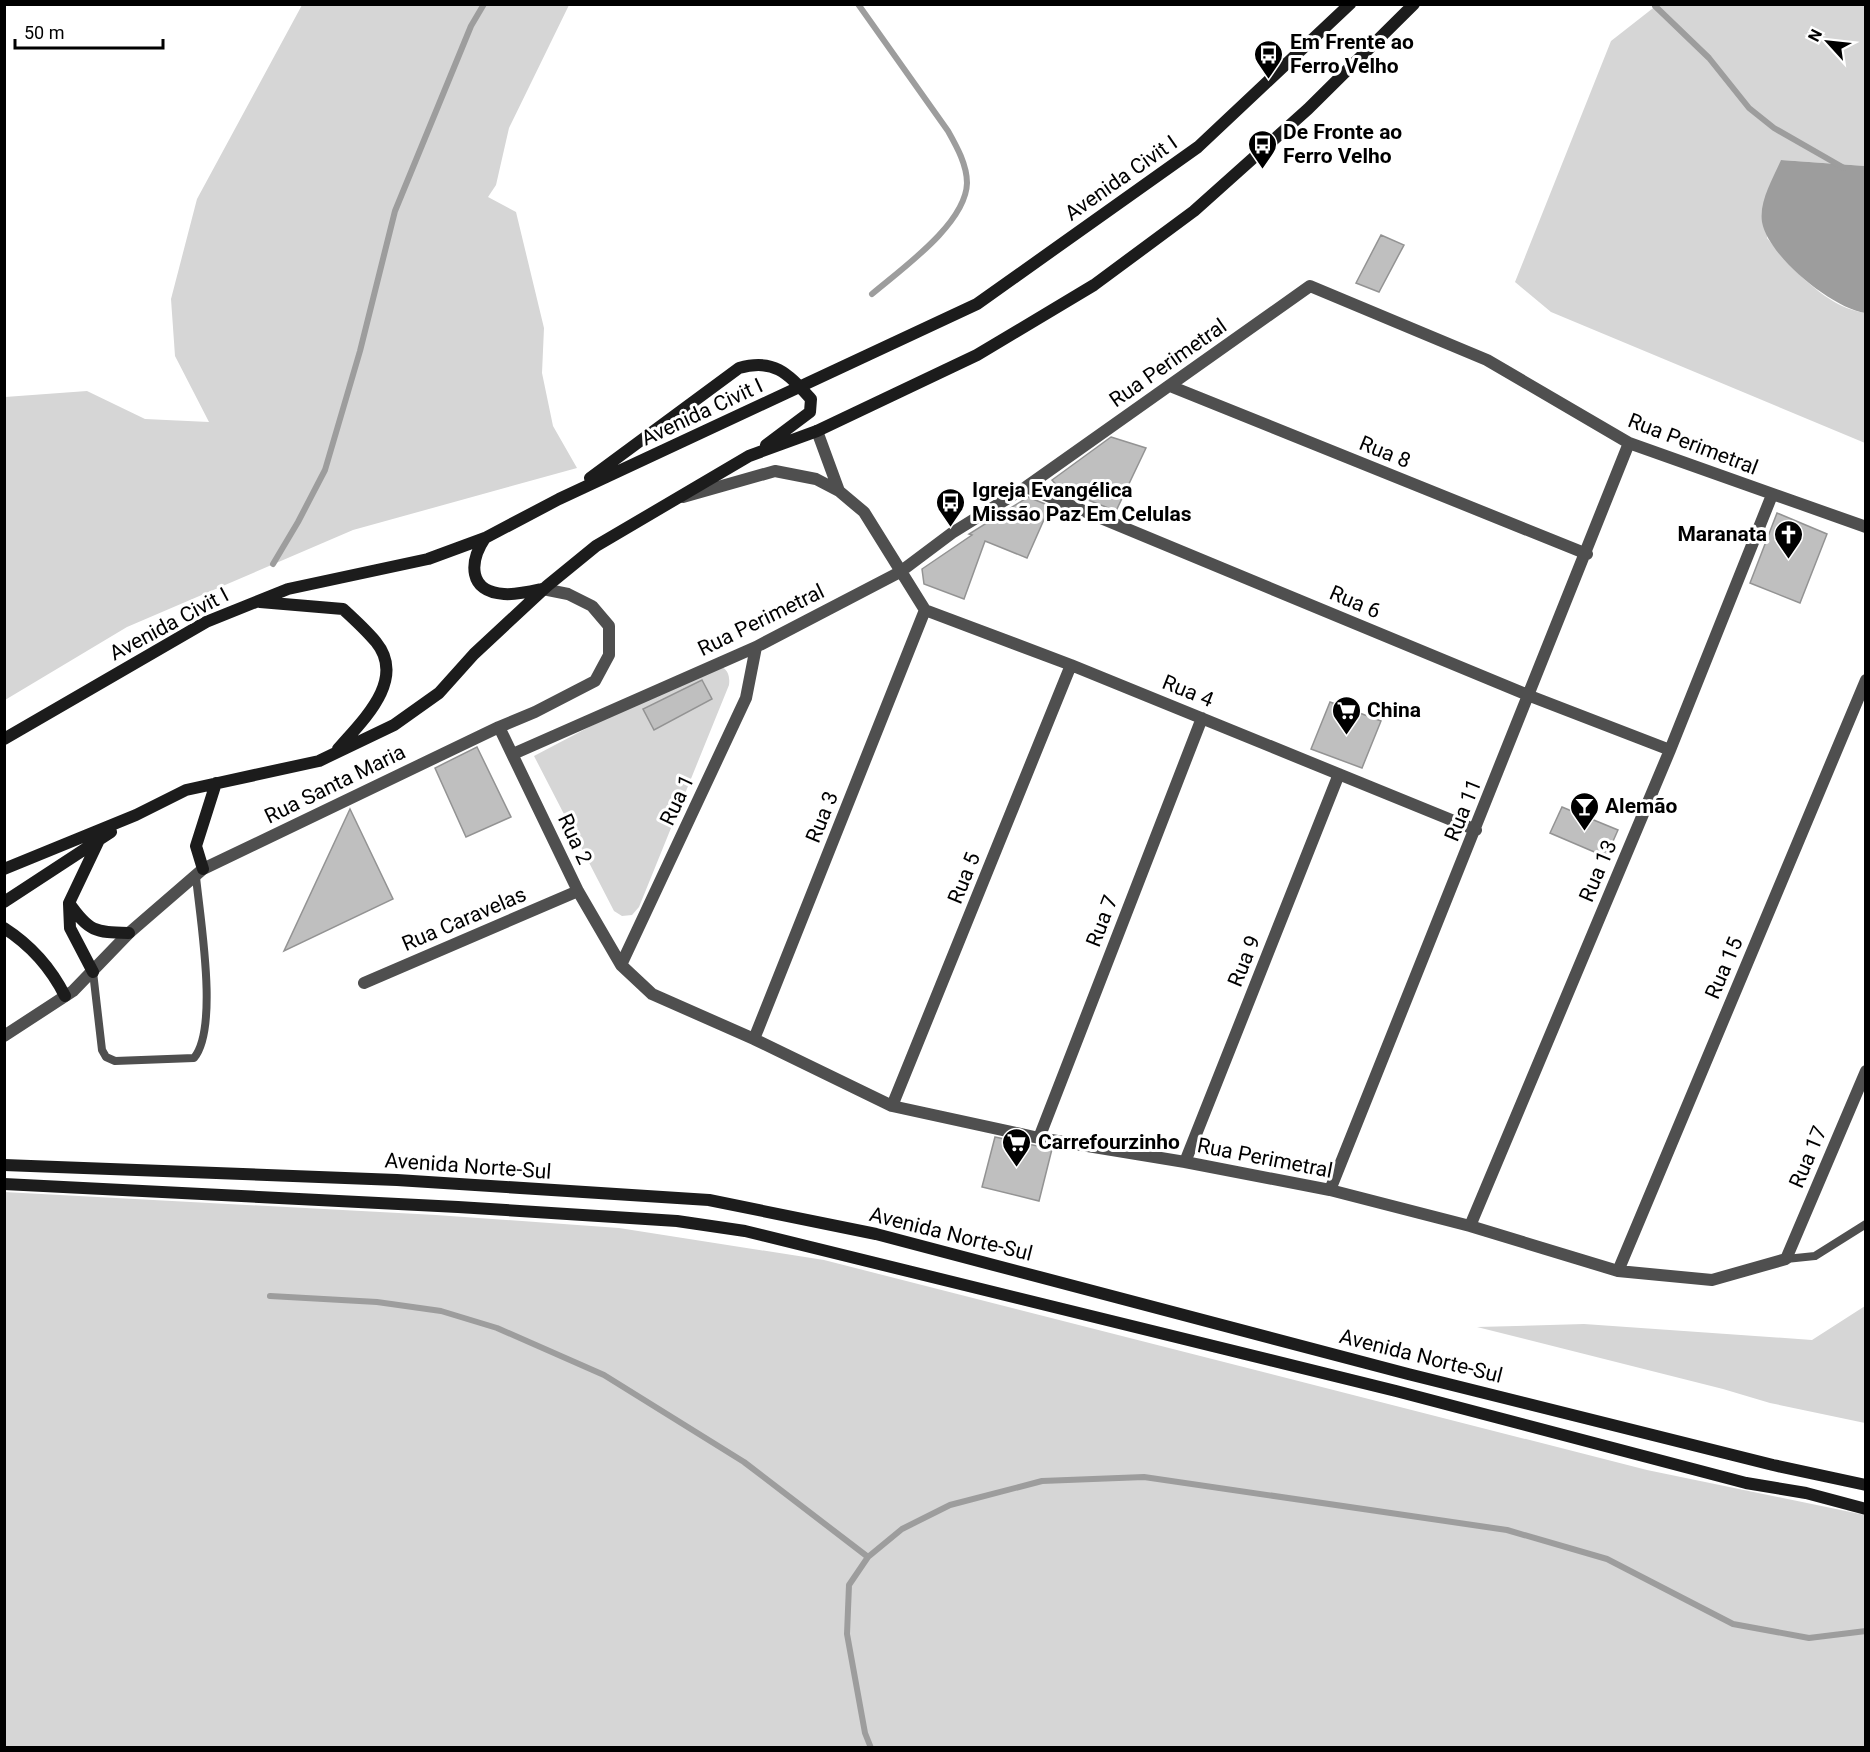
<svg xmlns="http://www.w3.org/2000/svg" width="1870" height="1752" font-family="Roboto,sans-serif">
<rect width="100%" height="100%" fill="#fff"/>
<path fill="#d6d6d6" d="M302,5h267l-60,123 -13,57 -8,12 28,15 28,116 -2,45 11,53 24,42 -224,62 -226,97 -122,73v-303l82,-6 58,28 64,3 -34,-66 -4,-57 26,-100z
M1657,5h208v161l-84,-6 -14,78c25,30 58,69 98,75v130l-314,-131 -36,-30 96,-241z
M709,664c13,1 22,5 20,21l-90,222 -7,8 -10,1 -8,-5 -80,-155z
M4,1192l432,23 183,13 205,32 823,210 218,45v232h-1860z
M1865,1306v117l-95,-20 -47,-14 -246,-62 107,-3 228,16z"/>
<path fill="#9d9d9d" d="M1781,160l84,6v147c-33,-5 -97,-57 -103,-91 -3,-21 11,-43 19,-62z"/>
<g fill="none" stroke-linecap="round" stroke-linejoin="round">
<path stroke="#9d9d9d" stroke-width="6" d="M858,4l90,127c9,16 19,34 19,52 -1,41 -67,87 -95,111
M1655,6l54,52 40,50 25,20 70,40
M273,564l25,-42 27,-52 35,-119 35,-140 76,-185 13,-22
M270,1296l107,6 64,9 56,17 107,47 140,87 124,95
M871,1748l-6,-15 -18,-99 2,-49 19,-28 34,-28 48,-24 92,-24 102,-4 363,53 100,29 126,65 76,14 57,-7"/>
</g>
<path fill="#bfbfbf" stroke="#939393" stroke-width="1.5" d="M1381,235l23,10 -25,47 -23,-9z
M1111,437l35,11 -30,63 -56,-22 -8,-9z
M1028,497l22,9 -23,52 -42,-17 -21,58 -40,-15 -2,-15 50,-34 -3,-1z
M1777,513l50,21 -27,69 -50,-20z
M702,680l10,19 -58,31 -11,-21z
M1330,702l51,19 -19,47 -51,-19z
M477,747l34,70 -45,20 -31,-69z
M1562,807l56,23 -12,27 -56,-24z
M350,809l43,90 -109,52z
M995,1137l57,12 -13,52 -57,-14z"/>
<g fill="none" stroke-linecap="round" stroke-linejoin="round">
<path stroke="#4f4f4f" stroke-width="8" d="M93,972l9,78 4,7 9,4 79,-3c25,-30 6,-140 2,-181
M1786,1259l29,-3 51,-32"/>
<path stroke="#4f4f4f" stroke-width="12" d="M1170,386l417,168
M817,431l22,60
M1026,487l504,209 140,54
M683,497l92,-26 41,8 23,12 25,21 61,98 146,55 405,165
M499,727l79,164 43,74 31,29 102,45 138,67 147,32 146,24 145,28 140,36 148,45 94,9 74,-21 80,-188
M513,754l243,-107 144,-75 52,-39 74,-46 284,-201 177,74 142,83 237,84
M621,965l125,-267 10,-51
M364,983l214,-92
M4,1036l69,-45 56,-58 74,-64 296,-142 36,-15 60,-31 14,-26v-29l-17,-20 -24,-12 -25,-5
M754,1039l171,-429
M892,1106l179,-441
M1039,1138l163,-420
M1185,1162l154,-388
M1330,1190l299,-747
M1470,1226l200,-476 102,-255
M1618,1271l248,-591"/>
<path stroke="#1c1c1c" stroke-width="12" d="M590,478l149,-110c36,-10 49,6 72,31l-1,13 -44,33
M485,538c-16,24 -17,54 19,56 13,1 25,-2 38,-5
M260,602l83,7c11,10 23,21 33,33 31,38 -14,79 -38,107
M4,739l202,-117 82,-33 140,-30 57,-21 74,-39 418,-195 221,-157 152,-143
M99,840l-30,63c20,29 26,29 60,30
M4,869l132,-54 50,-25 133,-29 75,-36 45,-32 35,-39 73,-68 49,-40 153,-90 68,-25 160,-76 117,-70 100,-74 114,-102 106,-105
M203,869l-7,-23 20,-63
M4,902l107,-70
M69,904l1,24 23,44
M4,928c28,18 47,40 61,68
M4,1165l393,15 312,20 167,34 532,140 365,91 93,20
M4,1184l454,23 219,14 68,10 651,160 350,92 60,10 60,16"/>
</g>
<defs>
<symbol id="bus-pin" viewBox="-11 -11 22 30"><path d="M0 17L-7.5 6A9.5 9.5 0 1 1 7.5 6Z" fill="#000" stroke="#fff"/><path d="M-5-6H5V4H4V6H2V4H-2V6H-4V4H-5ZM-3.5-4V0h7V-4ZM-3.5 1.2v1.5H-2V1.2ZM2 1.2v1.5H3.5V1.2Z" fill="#fff"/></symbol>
<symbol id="church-pin" viewBox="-11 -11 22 30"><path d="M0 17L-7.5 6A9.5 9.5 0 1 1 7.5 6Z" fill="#000" stroke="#fff"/><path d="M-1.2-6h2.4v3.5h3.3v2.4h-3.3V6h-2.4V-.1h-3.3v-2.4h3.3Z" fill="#fff"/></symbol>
<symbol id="supermarket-pin" viewBox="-11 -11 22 30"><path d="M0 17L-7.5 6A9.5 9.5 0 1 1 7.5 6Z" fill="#000" stroke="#fff"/><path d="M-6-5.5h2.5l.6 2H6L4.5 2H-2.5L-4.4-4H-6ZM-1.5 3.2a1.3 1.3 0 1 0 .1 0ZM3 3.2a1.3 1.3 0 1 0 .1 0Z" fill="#fff"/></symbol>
<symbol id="bar-pin" viewBox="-11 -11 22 30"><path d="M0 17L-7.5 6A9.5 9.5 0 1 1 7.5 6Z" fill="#000" stroke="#fff"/><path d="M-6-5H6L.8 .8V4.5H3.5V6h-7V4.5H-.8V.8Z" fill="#fff"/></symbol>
</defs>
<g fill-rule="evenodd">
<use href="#bus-pin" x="1252" y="38" width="33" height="45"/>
<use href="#bus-pin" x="1246" y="128" width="33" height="45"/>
<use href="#bus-pin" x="934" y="486" width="33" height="45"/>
<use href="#church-pin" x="1772" y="518" width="33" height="45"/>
<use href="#supermarket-pin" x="1330" y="694" width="33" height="45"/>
<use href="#bar-pin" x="1568" y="790" width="33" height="45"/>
<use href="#supermarket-pin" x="1000" y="1126" width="33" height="45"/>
</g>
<g text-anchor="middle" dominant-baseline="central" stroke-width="6" stroke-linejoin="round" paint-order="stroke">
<g font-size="21" font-weight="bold" fill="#000" stroke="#fff" text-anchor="start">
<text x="1290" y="42">Em Frente ao<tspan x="1290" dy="24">Ferro Velho</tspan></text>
<text x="1283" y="132">De Fronte ao<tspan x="1283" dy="24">Ferro Velho</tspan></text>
<text x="972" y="490">Igreja Evangélica<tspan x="972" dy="24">Missão Paz Em Celulas</tspan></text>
<text x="1767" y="534" text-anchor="end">Maranata</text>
<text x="1367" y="710">China</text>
<text x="1605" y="806">Alemão</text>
<text x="1038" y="1142">Carrefourzinho</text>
</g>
<g font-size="21" fill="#000" stroke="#fff">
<text transform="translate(1121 178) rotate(-35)">Avenida Civit I</text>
<text transform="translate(1168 363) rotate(-35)">Rua Perimetral</text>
<text transform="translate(702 412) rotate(-25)">Avenida Civit I</text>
<text transform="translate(1693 444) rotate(21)">Rua Perimetral</text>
<text transform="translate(1385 452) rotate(22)">Rua 8</text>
<text transform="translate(1355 602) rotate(23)">Rua 6</text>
<text transform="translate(761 620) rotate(-26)">Rua Perimetral</text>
<text transform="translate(169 624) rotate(-28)">Avenida Civit I</text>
<text transform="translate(1188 691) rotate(22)">Rua 4</text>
<text transform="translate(335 784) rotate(-26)">Rua Santa Maria</text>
<text transform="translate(677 800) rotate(-65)">Rua 1</text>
<text transform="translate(1463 810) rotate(-68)">Rua 11</text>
<text transform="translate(822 817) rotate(-68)">Rua 3</text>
<text transform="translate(575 839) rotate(65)">Rua 2</text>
<text transform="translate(1598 871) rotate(-67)">Rua 13</text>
<text transform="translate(964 878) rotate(-68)">Rua 5</text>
<text transform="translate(464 919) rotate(-23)">Rua Caravelas</text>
<text transform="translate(1102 921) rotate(-69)">Rua 7</text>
<text transform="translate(1244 961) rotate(-68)">Rua 9</text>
<text transform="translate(1724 968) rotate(-67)">Rua 15</text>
<text transform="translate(1808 1157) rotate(-67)">Rua 17</text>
<text transform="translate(1265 1158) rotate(11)">Rua Perimetral</text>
<text transform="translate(468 1166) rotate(4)">Avenida Norte-Sul</text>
<text transform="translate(951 1234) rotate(14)">Avenida Norte-Sul</text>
<text transform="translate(1421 1356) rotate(14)">Avenida Norte-Sul</text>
</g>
</g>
<rect width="1870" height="1752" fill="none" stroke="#000000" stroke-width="12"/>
<g transform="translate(1828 42) rotate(297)" stroke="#ffffff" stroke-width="4.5" paint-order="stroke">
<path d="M0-4.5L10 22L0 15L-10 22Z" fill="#000000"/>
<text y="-9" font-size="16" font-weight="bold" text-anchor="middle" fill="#000000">N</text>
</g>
<path d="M15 39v9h148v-9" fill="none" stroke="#000000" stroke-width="3"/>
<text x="24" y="39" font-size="18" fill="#000000" stroke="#ffffff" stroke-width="4.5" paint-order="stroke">50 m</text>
</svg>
